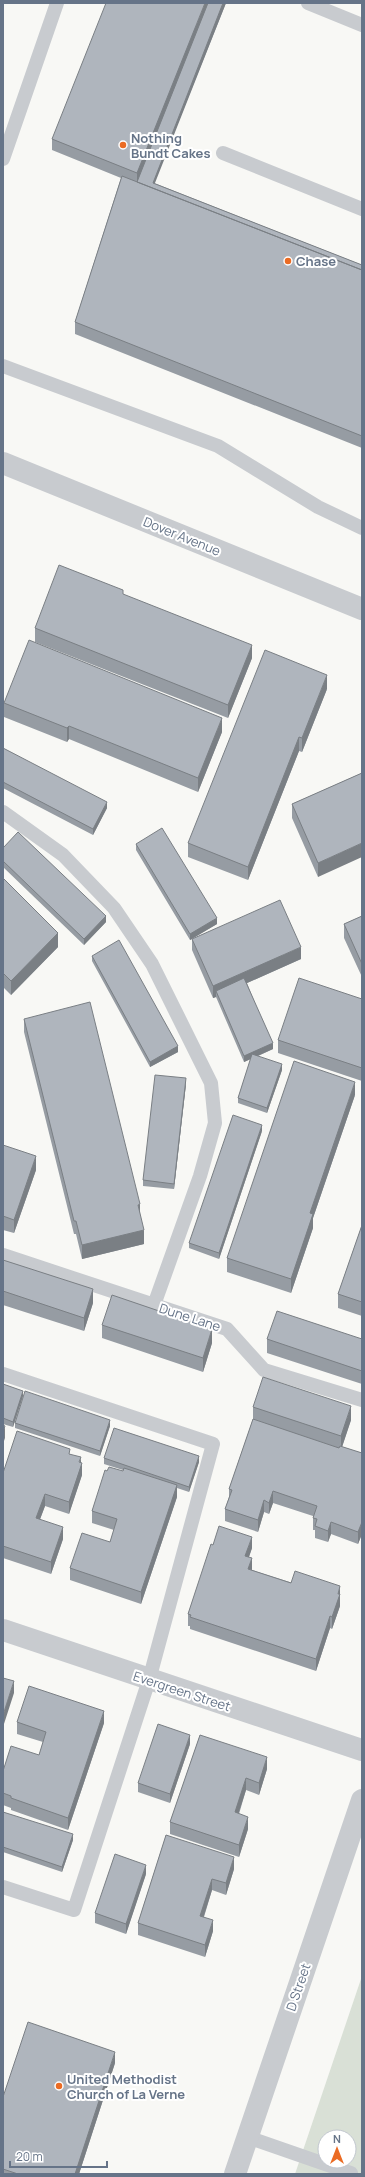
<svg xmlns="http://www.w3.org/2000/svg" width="365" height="2177" font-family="Manrope,sans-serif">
<rect width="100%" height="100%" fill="#f8f8f5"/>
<path fill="#d9e0d6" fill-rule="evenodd" d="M362,1976v198h-67zM325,2137h24v24h-24z"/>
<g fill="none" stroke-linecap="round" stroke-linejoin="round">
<path stroke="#c8cbcf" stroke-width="14" d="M308,3l54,22
M223,153l139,56
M3,159l54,-156
M3,366l215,80 100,61 44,21
M3,812l60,43 51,53 38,56 59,119 4,40 -15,53 -46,129
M3,1255l224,74 37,41 98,30
M3,1374l210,70 -64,236 -75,230 -71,-23
M247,2137l104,36"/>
<path stroke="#c8cbcf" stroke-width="22" d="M3,463l359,146
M3,1630l359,120"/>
<path stroke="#c8cbcf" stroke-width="22" d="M235,2174l127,-374"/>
</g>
<path fill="#969ca3" d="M226,3l-72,180 208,82v183l-287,-114v-12l46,-144 -69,-28v-11z
M35,628l217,30 -24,60 -193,-76z
M327,689l-25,63 -3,-1 -51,129 -60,-23v-14z
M4,703l218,29 -24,60 -129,-53 -2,3 -63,-25z
M3,748l104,60 -14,27 -90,-47z
M362,773l-44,104 -26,-59v-14z
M136,844l81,80 -27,16 -54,-90z
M3,848l103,74 -22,23 -81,-78z
M3,878l55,69 -47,48 -8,-8z
M362,916v61l-18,-39v-14z
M192,939l109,20 -54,24 26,66 -15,7 24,14 -15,43 -29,-10v-5l13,-39 -7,3 -28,-65 -3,1 -21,-48z
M92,956l86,96 -28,15 -58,-106z
M362,999v82l-84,-28v-13z
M24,1019l116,195 4,30 -62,15 -6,-25h-2l-50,-202z
M186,1084l-12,105 -31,-3v-6z
M355,1095l-42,123v10l-22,65 -64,-21v-14z
M262,1131l-43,128 -30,-11v-5z
M3,1145l33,25 -22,63 -11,-3z
M362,1225v91l-24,-8v-14z
M3,1260l90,43 -9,28 -81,-26z
M102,1325l110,18 -9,29 -101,-34z
M267,1339h95v45l-95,-31z
M3,1384l20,12 -10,31 -10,-3z
M253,1407l98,13 -9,27 20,6v81l-4,10 -27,-10 -3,8 -13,-4v-8h-2v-14l-40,-13 -4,11 -5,-2 -6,20 -33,-11v-12l4,-12v-8l24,-70z
M15,1423l95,3 -10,30 -85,-28z
M70,1454l11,9 1,12 -13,39 -24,-8 -5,13 23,20 -12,35 -48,-16v-85z
M104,1458l95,4 -10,30 -12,-4v9l-36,107 -71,-24v-12l40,-26 4,-12 -22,-7v-12l15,-40h16v-1l-19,-6z
M213,1545l39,3 -3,9 3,13 88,28v8l-8,23 -2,-1 -14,43 -126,-42v-3h-2v-12z
M17,1722l87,1 -36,107 -57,-20v-2l-8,-3v-34l36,-16 4,-13 -26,-8z
M200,1735l67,34 -8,26 -13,-5 -7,24 9,15 -9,28 -69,-23v-12z
M190,1744l-20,59 -32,-11v-9z
M3,1812l70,28 -11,32 -59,-20z
M166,1835l68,34 -8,26 -14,-5 -8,27 9,14 -8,26 -67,-22v-12z
M146,1874l-20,60 -31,-11v-10z
M115,2063l-36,111h-76v-77z"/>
<path fill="#7a7f84" d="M205,3h5l-73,181v-11z
M223,3h3l-73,185v-5z
M252,645v13l-24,60v-13z
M327,675v14l-25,63v-14z
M222,718v14l-24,60v-14z
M69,726v13l-2,3v-14z
M299,737v14l-51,129v-13z
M107,802v6l-14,27v-6z
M362,843v14l-44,20v-14z
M106,916v6l-22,23v-6z
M217,918v6l-27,16v-6z
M58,933v14l-47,48v-14z
M301,947v12l-83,37 -2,-5v6l-3,1v-12z
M273,1043v6l-29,13v-6z
M178,1046v6l-28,15v-5z
M282,1064v6l-15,43v-5z
M186,1078v6l-12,105v-5z
M355,1082v13l-42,123v10l-22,65v-14l19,-66z
M262,1125v6l-43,128v-6z
M36,1156v14l-22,63v-13z
M140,1204v14l-2,-13z
M144,1230v14l-62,15v-14z
M93,1289v14l-9,28v-13z
M212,1329v14l-9,29v-14z
M23,1391v5l-10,31v-5z
M351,1406v14l-10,30v-14z
M110,1420v6l-10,30v-5z
M5,1426v12l-2,6v-12z
M199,1456v6l-10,30v-5z
M81,1457v9l1,-3v12l-13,39v-12z
M177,1485v12l-36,107v-12z
M273,1491v12l-4,11v-11z
M45,1494v12l-9,24v-12z
M264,1500v12l-6,20v-12z
M331,1522v12l-3,8v-11z
M362,1522v12l-4,10v-12z
M63,1527v12l-12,35v-12z
M252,1537v11l-7,20v-12z
M252,1558v12l-4,-1z
M340,1586v20l-8,23v-12l6,-23z
M330,1616v12l-14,43v-12z
M14,1681v12l-11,34v-12z
M104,1711v12l-36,107v-12z
M190,1735v9l-20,59v-9z
M267,1757v12l-8,26v-12z
M246,1778v12l-11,34v-12z
M248,1817v12l-9,28v-12z
M73,1834v6l-11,32v-5z
M234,1857v12l-8,26v-12z
M146,1865v9l-20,60v-10z
M212,1879v11l-12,38v-12z
M213,1920v11l-8,26v-12z
M115,2052v11l-36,111h-4z"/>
<path fill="#afb5bd" stroke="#7a7f84" d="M106,3h99l-68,170 -85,-34z
M208,3h15l-70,180 209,82v5l-225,-88z
M122,176l240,94v166l-287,-114z
M59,565l64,25v4l129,51 -24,60 -193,-77z
M29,640l193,78 -24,60 -129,-52 -2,2 -63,-25z
M265,650l62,25 -25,63 -3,-1 -51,130 -60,-24z
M3,748l104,54 -14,27 -90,-47z
M362,773v70l-44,20 -26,-59z
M162,828l55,90 -27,16 -54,-90z
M18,832l88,84 -22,23 -81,-78v-13z
M3,878l55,55 -47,48 -8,-8z
M280,900l21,47 -88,39 -21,-47z
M362,916v48l-18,-40z
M119,940l59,106 -28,16 -58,-106z
M244,978l29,65 -29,13 -28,-65z
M299,978l63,21v69l-84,-28z
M90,1002l50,202 -2,1 6,25 -62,15 -6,-24h-2l-50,-202z
M252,1054l30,10 -15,44 -29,-10z
M294,1061l61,21 -45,131 3,1 -22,65 -64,-21z
M155,1075l31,3 -12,106 -31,-4z
M233,1115l29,10 -43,128 -30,-10z
M3,1145l33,11 -22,64 -11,-4z
M362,1225v77l-24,-8z
M3,1260l90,29 -9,29 -81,-27z
M112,1295l100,34 -9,29 -101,-33z
M277,1311l85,28v32l-95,-32z
M263,1377l88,29 -10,30 -88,-29z
M3,1384l20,7 -10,31 -10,-4z
M25,1391l85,29 -10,31 -85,-28z
M253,1419l86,29 1,-2 22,7v69l-4,10 -27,-10 -3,9 -13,-5 2,-7 -4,-1 4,-12 -44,-15 -4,12 -5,-3 -6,20 -33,-11 7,-19 -3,-1z
M3,1425l2,1 -2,6z
M114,1428l85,28 -10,31 -85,-29z
M17,1431l53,18 -1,5 12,3 -2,5 3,1 -13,39 -24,-8 -9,24 27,9 -12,35 -48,-16v-73z
M109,1467l14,4 1,-3 53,17 -36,107 -71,-24 12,-35 28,9 7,-23 -25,-8 13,-41 2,1z
M219,1526l33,11 -7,19 7,2 -4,11 43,14 4,-12 45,15 -2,8h2l-8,23 -2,-1 -14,43 -126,-42 1,-2 -3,-1 23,-70 2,1z
M3,1678l11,3 -11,34z
M29,1686l75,25 -36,107 -57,-20v-2l-8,-3v-22l8,-25 28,9 7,-23 -29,-10z
M158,1724l32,11 -20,59 -32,-11z
M200,1735l67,22 -8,26 -13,-5 -11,34 13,5 -9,28 -69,-23z
M3,1812l70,22 -11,33 -59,-20z
M166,1835l68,22 -8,26 -14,-4 -12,37 13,4 -8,25 -67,-22z
M115,1854l31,11 -20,59 -31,-11z
M28,2022l87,30 -40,122h-57l-15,-5v-72z"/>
<g fill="#eb6b23" stroke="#fff" stroke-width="1.5">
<circle cx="123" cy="145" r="4"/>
<circle cx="288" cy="261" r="4"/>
<circle cx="59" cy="2086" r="4"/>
</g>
<g text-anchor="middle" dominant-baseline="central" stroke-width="4" stroke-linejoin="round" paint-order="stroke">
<g font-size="13" font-weight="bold" fill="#667488" stroke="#fff" text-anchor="start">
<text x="131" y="138">Nothing<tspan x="131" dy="15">Bundt Cakes</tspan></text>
<text x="296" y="261">Chase</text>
<text x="67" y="2079">United Methodist<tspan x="67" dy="15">Church of La Verne</tspan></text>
</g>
<g font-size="13" fill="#667488" stroke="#fff">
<text transform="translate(182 536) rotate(22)">Dover Avenue</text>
<text transform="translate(190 1317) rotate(18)">Dune Lane</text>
<text transform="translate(182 1691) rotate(18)">Evergreen Street</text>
<text transform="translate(298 1987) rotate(-71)">D Street</text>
</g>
</g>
<rect width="365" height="2177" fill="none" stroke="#667488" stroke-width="8"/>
<g transform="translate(337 2149)"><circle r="19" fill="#ffffff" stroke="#c2c7cf"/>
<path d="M0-3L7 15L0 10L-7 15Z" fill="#eb6b23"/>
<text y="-6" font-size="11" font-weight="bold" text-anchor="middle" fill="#667488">N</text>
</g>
<path d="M10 2161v6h97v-6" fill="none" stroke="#667488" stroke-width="2"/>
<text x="16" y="2161" font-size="12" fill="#667488" stroke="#ffffff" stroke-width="3" paint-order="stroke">20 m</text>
</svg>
